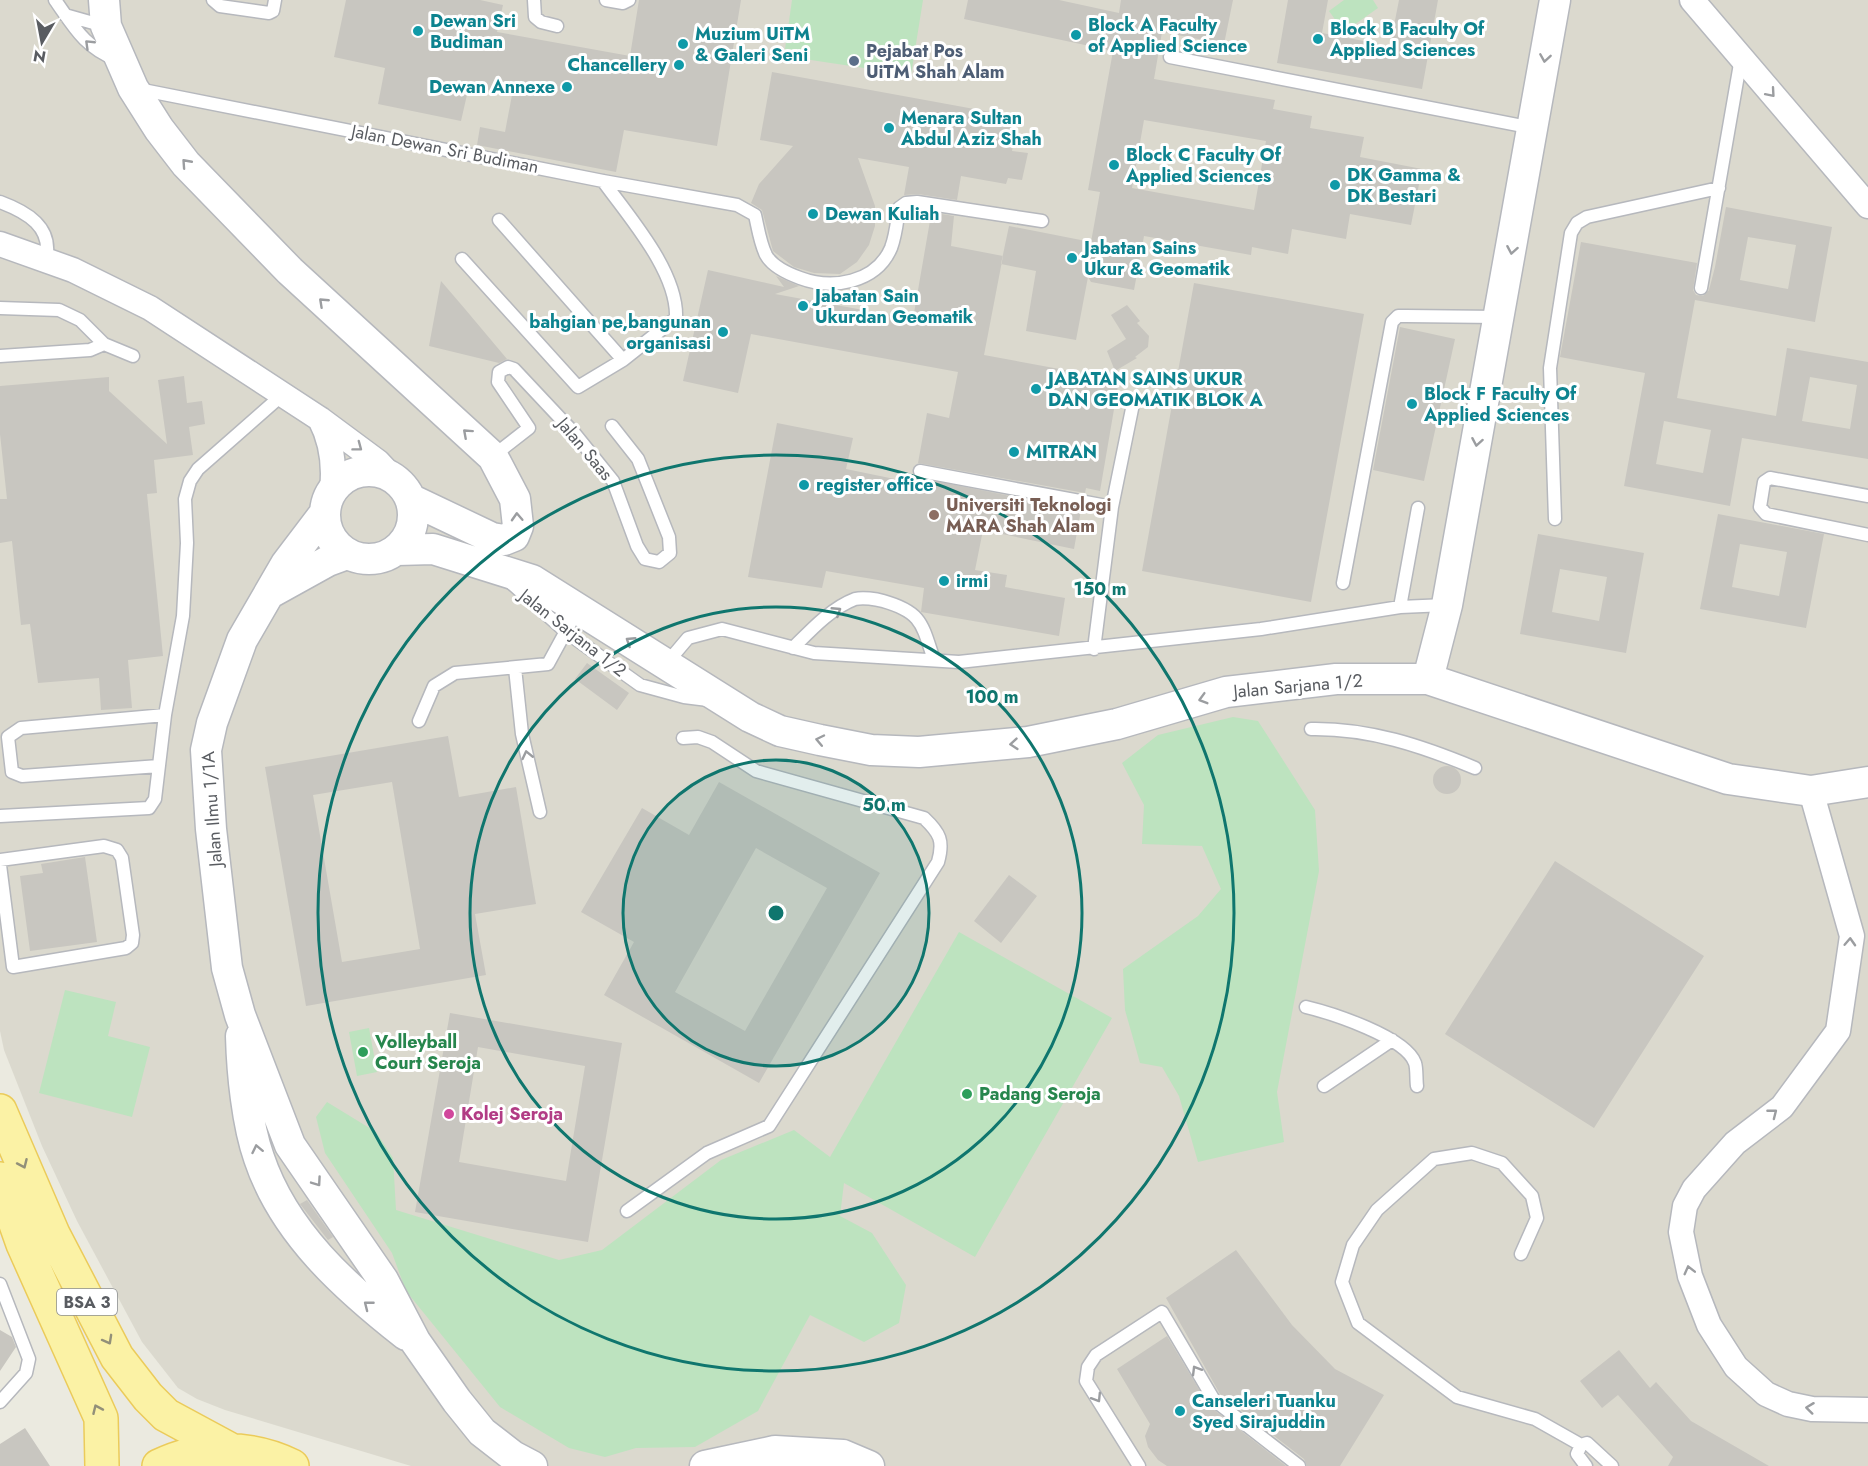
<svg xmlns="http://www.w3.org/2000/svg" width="1868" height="1466" font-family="Jost,sans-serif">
<rect width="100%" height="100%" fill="#ebeae0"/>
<path fill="#dbd9ce" d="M0,0h1868v1466h-1457l-186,-56 -28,-11 -19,-11 -36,-46 -65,-121 -35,-75 -38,-96 -4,-19z"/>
<path fill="#bde3bf" d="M792,0h131l-12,75 -127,-19z
M1344,0h29l5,8 -34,24 -15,-21z
M1233,717l25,4 57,89 4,61 -42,221 7,50 -86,20 -19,-66 -17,-29 -22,-4 -15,-53 -2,-41 75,-53 23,-27 -19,-43 -60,-2 2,-39 -22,-42 36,-28z
M959,932l153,86 -137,239 -131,-74 -4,33 32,17 34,52 -7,38 -35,19 -54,-27 -52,96 -63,36 -59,1 -31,9 -36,-9 -69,-41 -94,-116 -14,-38 -67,-100 -9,-36 11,-15 49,30 17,26 3,52 163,50 43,-10 119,-90 73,-30 36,27z
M65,990l51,12 -8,34 42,11 -18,70 -93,-24z
M369,1028l8,44 -20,4 -8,-44z"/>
<path fill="#c8c6c0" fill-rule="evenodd" d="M346,0h134l23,5 -6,27 133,24 9,-56h102l-24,146 -93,-16 -8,42 -139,-27 3,-18 25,5 7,-37 -43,-9 -8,35 -83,-17 7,-36 -51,-11z
M968,0h91l60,13 2,-13h112l-9,44 -62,-12 -8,47 121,21 -2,9 39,7 -2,12 54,9 -4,20 62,12 -11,56 -61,-11 -4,25 -54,-10 -4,25 -36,-7 -1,8 -107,-19 -10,54 -43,-8 -3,-5 -12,63 -50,-9 10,-60 -35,-7 8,-38 82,16 9,-50 -12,-2 25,-139 -149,-32zM1144,120l122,21 -12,69 -122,-22z
M1288,0h40l-6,33 68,13 9,-46h39l-16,89 -145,-26z
M772,72l246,45 -6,34 16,2 -6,27 -14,-2 -2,6 -45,-8 -4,24 -39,-6 -14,1 5,-28 -51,-9 17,48v20l-6,19 -12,17 -17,12 -26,-1 -20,-6 -21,-16 -11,-41 -11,-7 8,-19 34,-38 -33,-6z
M1726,207l106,20 -17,95 -120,-22 -18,98 99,18 11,-68 81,14v97l-126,-21 -12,68 -106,-20 21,-113 -85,-16 21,-115 116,21 -4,27 3,5 7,1 6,-6 6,-23zM1748,237l48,8 -8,44 -48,-9zM1810,377l47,8 -7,44 -48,-8zM1664,421l47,9 -8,43 -47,-9z
M917,210l37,6 -3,30 52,10 -19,99 135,25 -19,111 -14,-3 -1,5 -167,-30 9,-50 22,5 9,-46 -207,-38 -13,59 -55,-12 25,-111 76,17 -8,-11 23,10 -24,8 138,25 18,-104 -22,-4z
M441,281l24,28 42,50 -8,4 -70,-17z
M1194,283l170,31 -53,288 -169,-31z
M1127,305l13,16 -3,2 12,13 -1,11 -13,10 2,1 -22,13 -8,-20 19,-12 -15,-24z
M1400,327l55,12 -31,142 -51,-11z
M184,376l3,27 15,-2 3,23 -16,3 4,28 -39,5 3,33 -10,1 16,162 -35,4 4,48 -31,2 -2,-32 -61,5 -8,-59 -9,1 -9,-84 -12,2v-44h7l-7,-65v-48l109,-9v14l58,53 -9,-64z
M777,423l76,15 -7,31 68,14 1,-6 166,33 -7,39 -91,-19 -8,40 32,5 -2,12 60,11 -6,38 -138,-24 3,-24 -98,-17 -4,17 -74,-11z
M1718,514l106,20 -18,94 -106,-19zM1740,544l47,8 -8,44 -47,-9z
M1538,534l106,19 -18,100 -106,-19zM1560,569l47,8 -8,44 -47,-9z
M587,663l42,30 -12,17 -42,-31z
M448,736l11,61 57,-10 20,117 -61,10 11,61 -180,31 -41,-239zM392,782l28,167 -78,13 -29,-167z
M1433 780a14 14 0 1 1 28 0a14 14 0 1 1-28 0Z
M719,782l161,91 -121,210 -155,-88 30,-53 -53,-30 61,-104 47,27zM756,848l71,40 -82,143 -70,-39z
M85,857l12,85 -67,9 -10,-75 23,-3 -2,-9z
M1555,861l149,95 -110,172 -149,-94z
M1009,875l28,21 -36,47 -27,-22z
M450,1013l172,30 -34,199 -173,-30zM478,1047l107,19 -19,115 -107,-19z
M307,1200l26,37 -5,3 -28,-36z
M1236,1250l56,75 43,44 49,26 -44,71h-33l-3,-7 -84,-65 -54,-96z
M0,1330l12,7 4,10 -16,24z
M1167,1336l42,70 77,60h-119l-9,-6 -10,-13 -3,-11 5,-12 -33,-55z
M1619,1350l31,38 6,-6 35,39 78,45h-101l5,-9 -55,-62 -16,13 -22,-27z
M25,1428l25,38h-50v-22z"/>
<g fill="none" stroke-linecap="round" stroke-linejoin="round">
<defs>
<path id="service" d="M55,0c19,27 30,48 62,60
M213,0l7,6 49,7 4,-2 2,-11
M534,0l1,17 6,5 16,4
M606,0l17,3 6,-3
M65,15l39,11
M1170,57l363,71
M138,89l465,92 134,24 18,10c3,13 5,28 11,40 6,11 23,19 34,23 32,12 76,5 91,-30 5,-13 6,-27 8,-40l7,-5 11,-1 125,19
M0,202c27,10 53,25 46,57
M499,220l124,140 53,-42c2,-46 -47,-101 -73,-137
M462,259l116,128 45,-27
M1701,288l40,-230
M0,308l59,2 21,10 24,24 29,12
M0,356l90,-6 14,-6
M493,456l36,-28 -31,-46 1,-10 9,-5 6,2 61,65 38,47 24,65 8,13 14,3 11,-9 -1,-16 -31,-78 -26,-33
M920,471l192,36
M1868,496l-98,-18 -6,4 -4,25 6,7 102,21
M1555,519l-5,-151 21,-135 6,-10 10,-6 132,-29
M511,583l55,49 74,53 44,12 24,3
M1343,583l49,-261 6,-6h8l92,1
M1400,607l18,-99
M793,648c17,-17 38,-40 62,-49 8,-2 21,0 28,2 39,11 39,23 51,59
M1094,649l18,-142 21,-103
M666,664l22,-26 34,-9 92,24 145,9 302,-33 139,-22 46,-2
M515,668l7,66 18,78
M419,721l15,-35 21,-13 93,-9 30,-55
M1311,729c58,-1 111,17 164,39
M159,766l-137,10 -10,-4 -4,-35 13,-9 144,-13
M0,816l149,-8 6,-9 10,-84 18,-99 4,-73 -2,-44 5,-18 8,-12 83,-73
M0,860l104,-14 13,4 5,8 11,77 -1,8 -6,5 -113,19 -13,-102
M1306,1007c25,6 100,30 109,56 2,6 1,16 2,23
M1324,1086l68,-46
M627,1211l80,-58 62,-27 169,-264c6,-21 2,-29 -14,-44l-168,-47 -44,-29 -14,-5 -15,1
M1521,1254l16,-36 -5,-22 -30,-33 -30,-10 -38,6 -57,51 -24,35 -11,37 16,41 99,74 78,22 46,26
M0,1284l29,75 -3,14 -26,29
M1139,1466l-53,-85 2,-14 8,-12 66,-43 52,88 85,66
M1586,1466l-9,-12 4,-9 6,-2 25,23"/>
<path id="minor" d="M1692,0l176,206
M0,244l73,26 77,38 170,111 58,43 15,16
M320,419c12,23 15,45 12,71
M1811,791l41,145 -14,95 -56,76 -47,36 -41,46 -9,17 -4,26 9,44 19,49 27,42 30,27 22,10 24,5 56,1"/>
<path id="tertiary" d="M104,0l2,26 27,62 26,41 27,35 104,107 203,186 22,42 3,27 -4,10 -10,4 -12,-2 -82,-39
M325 515a44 44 0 1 1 88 0a44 44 0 1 1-88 0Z
M324,514l-38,50 -44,76 -30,83 -6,27 5,79 16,139 13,47 50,130 93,135 32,61 42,60 25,31 31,24 19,10
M397,550l36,-1 99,31 218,137 30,14 40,9 51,10 48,2 109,-10 89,-18 109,-32 110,-13h92l300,100 83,12 57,-9
M272,592l56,-31 19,-7
M1428,679l19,-74 108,-605
M241,1036c1,37 6,88 18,122 25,75 87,130 147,177
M705,1466l70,-15 68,4 26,11"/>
<path id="primary" d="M0,1111l53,123 64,123 31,40 18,18 63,34
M0,1179l23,65 78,174 1,48
M159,1466c41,-20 91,-21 133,0"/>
</defs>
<use href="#service" stroke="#b6b8bd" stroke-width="15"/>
<use href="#minor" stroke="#b6b8bd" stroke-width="27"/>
<use href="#tertiary" stroke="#b6b8bd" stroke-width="33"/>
<use href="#primary" stroke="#ebcb5a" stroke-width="36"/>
<use href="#service" stroke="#fff" stroke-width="12"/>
<use href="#minor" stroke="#fff" stroke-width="24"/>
<use href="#tertiary" stroke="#fff" stroke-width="30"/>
<use href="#primary" stroke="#fbf2a5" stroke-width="33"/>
</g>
<defs><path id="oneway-chevron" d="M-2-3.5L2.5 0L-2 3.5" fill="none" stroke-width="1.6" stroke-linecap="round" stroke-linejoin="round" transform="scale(1.5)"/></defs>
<g stroke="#9b9da0">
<use href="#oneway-chevron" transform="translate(89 44) rotate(-136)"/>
<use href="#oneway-chevron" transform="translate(1545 58) rotate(99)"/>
<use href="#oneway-chevron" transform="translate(1771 93) rotate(49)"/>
<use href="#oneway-chevron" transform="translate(186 163) rotate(-132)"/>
<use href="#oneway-chevron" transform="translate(1512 250) rotate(100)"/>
<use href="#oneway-chevron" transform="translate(323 302) rotate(-137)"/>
<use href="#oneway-chevron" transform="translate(467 433) rotate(-138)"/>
<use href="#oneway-chevron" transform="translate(1477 442) rotate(100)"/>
<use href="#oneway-chevron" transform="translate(358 447) rotate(37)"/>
<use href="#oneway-chevron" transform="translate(517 517) rotate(-93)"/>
<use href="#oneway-chevron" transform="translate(837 611) rotate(-33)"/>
<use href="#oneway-chevron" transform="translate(630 641) rotate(-147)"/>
<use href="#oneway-chevron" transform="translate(1203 699) rotate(164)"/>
<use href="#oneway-chevron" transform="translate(820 740) rotate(-168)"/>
<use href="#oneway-chevron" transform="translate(1014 744) rotate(175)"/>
<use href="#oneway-chevron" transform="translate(527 755) rotate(-103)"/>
<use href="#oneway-chevron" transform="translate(1850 942) rotate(-87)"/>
<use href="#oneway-chevron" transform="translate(1773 1113) rotate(-38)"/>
<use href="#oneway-chevron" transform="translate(257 1149) rotate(-102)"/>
<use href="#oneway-chevron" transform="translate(317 1182) rotate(55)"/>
<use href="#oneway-chevron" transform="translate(1689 1270) rotate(-104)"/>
<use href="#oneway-chevron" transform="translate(368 1305) rotate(-142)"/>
<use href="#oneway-chevron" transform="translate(1196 1370) rotate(-121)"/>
<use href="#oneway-chevron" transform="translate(1097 1398) rotate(58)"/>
<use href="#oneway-chevron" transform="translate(1810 1408) rotate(-173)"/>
</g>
<g stroke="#929079">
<use href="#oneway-chevron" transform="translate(23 1164) rotate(66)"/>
<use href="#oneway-chevron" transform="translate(108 1340) rotate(61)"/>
<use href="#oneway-chevron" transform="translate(97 1409) rotate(-114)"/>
</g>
<circle cx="776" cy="913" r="153" fill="#0f766e" fill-opacity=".12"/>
<g fill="none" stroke="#0f766e" stroke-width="3">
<circle cx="776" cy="913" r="153"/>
<circle cx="776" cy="913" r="306"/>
<circle cx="776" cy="913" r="458"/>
</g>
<g fill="#0f9aa8" stroke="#fff" stroke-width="2">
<circle cx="418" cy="31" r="6"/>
<circle cx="1076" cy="35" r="6"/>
<circle cx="1318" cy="39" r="6"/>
<circle cx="683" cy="44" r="6"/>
<circle cx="679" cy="65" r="6"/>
<circle cx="567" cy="87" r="6"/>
<circle cx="889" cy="128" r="6"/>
<circle cx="1114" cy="165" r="6"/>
<circle cx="1335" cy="185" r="6"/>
<circle cx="813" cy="214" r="6"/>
<circle cx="1072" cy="258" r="6"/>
<circle cx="803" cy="306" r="6"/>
<circle cx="723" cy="332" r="6"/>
<circle cx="1036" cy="389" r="6"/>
<circle cx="1412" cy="404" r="6"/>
<circle cx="1014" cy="452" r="6"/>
<circle cx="804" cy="485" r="6"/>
<circle cx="944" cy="581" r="6"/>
<circle cx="1180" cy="1411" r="6"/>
</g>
<circle fill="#5c6f8a" stroke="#fff" stroke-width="2" cx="854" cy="61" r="6"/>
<circle fill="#8d6e63" stroke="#fff" stroke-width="2" cx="934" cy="515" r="6"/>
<g fill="#2e9e5b" stroke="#fff" stroke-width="2">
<circle cx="363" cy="1052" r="6"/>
<circle cx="967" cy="1094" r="6"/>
</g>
<circle fill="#d1479c" stroke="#fff" stroke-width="2" cx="449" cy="1114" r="6"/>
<g text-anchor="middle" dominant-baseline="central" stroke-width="6" stroke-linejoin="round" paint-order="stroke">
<rect fill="#fff" stroke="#8b8d90" stroke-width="1.5" x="57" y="1289" width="60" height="26" rx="4.5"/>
<g font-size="16" font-weight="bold" fill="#595c61">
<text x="87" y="1302">BSA 3</text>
</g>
<g font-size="18" font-weight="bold" fill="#0d838f" stroke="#fff" text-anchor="start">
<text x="430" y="21">Dewan Sri<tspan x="430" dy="21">Budiman</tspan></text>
<text x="1088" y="25">Block A Faculty<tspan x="1088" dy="21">of Applied Science</tspan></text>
<text x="1330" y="29">Block B Faculty Of<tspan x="1330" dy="21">Applied Sciences</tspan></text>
<text x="695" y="34">Muzium UiTM<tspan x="695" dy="21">&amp; Galeri Seni</tspan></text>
<text x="667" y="65" text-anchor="end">Chancellery</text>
<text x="555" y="87" text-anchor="end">Dewan Annexe</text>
<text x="901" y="118">Menara Sultan<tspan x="901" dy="21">Abdul Aziz Shah</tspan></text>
<text x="1126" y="155">Block C Faculty Of<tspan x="1126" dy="21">Applied Sciences</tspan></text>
<text x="1347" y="175">DK Gamma &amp;<tspan x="1347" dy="21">DK Bestari</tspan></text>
<text x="825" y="214">Dewan Kuliah</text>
<text x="1084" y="248">Jabatan Sains<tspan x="1084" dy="21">Ukur &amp; Geomatik</tspan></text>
<text x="815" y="296">Jabatan Sain<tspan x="815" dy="21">Ukurdan Geomatik</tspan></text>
<text x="711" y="322" text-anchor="end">bahgian pe,bangunan<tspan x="711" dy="21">organisasi</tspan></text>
<text x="1048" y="379">JABATAN SAINS UKUR<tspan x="1048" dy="21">DAN GEOMATIK BLOK A</tspan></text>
<text x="1424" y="394">Block F Faculty Of<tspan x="1424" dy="21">Applied Sciences</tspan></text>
<text x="1026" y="452">MITRAN</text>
<text x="816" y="485">register office</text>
<text x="956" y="581">irmi</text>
<text x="1192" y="1401">Canseleri Tuanku<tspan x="1192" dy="21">Syed Sirajuddin</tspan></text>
</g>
<g font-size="18" font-weight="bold" fill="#4e5e75" stroke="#fff" text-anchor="start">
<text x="866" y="51">Pejabat Pos<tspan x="866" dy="21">UiTM Shah Alam</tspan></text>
</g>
<g font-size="18" fill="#595c61" stroke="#fff">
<text transform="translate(445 149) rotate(11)">Jalan Dewan Sri Budiman</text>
<text transform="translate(585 449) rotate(50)">Jalan Saas</text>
<text transform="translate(573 633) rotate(38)">Jalan Sarjana 1/2</text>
<text transform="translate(1298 686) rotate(-5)">Jalan Sarjana 1/2</text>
<text transform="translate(212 809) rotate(-94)">Jalan Ilmu 1/1A</text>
</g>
<g font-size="18" font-weight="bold" fill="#785e54" stroke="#fff" text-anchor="start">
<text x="946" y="505">Universiti Teknologi<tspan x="946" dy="21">MARA Shah Alam</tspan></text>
</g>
<g font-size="18" font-weight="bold" fill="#27864d" stroke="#fff" text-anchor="start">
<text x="375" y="1042">Volleyball<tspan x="375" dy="21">Court Seroja</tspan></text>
<text x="979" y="1094">Padang Seroja</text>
</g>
<g font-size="18" font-weight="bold" fill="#b23c85" stroke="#fff" text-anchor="start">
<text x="461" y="1114">Kolej Seroja</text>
</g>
</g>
<circle cx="776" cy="913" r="9" fill="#0f766e" stroke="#fff" stroke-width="3"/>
<g font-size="18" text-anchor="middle" font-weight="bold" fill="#0f766e" stroke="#fff" stroke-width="6" stroke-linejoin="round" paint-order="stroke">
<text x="1100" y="595">150 m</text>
<text x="992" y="703">100 m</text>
<text x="884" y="811">50 m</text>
</g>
<g transform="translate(42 42) rotate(190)" stroke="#ffffff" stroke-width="4.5" paint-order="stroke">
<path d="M0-4.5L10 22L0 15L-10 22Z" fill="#595c61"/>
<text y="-9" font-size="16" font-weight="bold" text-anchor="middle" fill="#595c61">N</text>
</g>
</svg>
